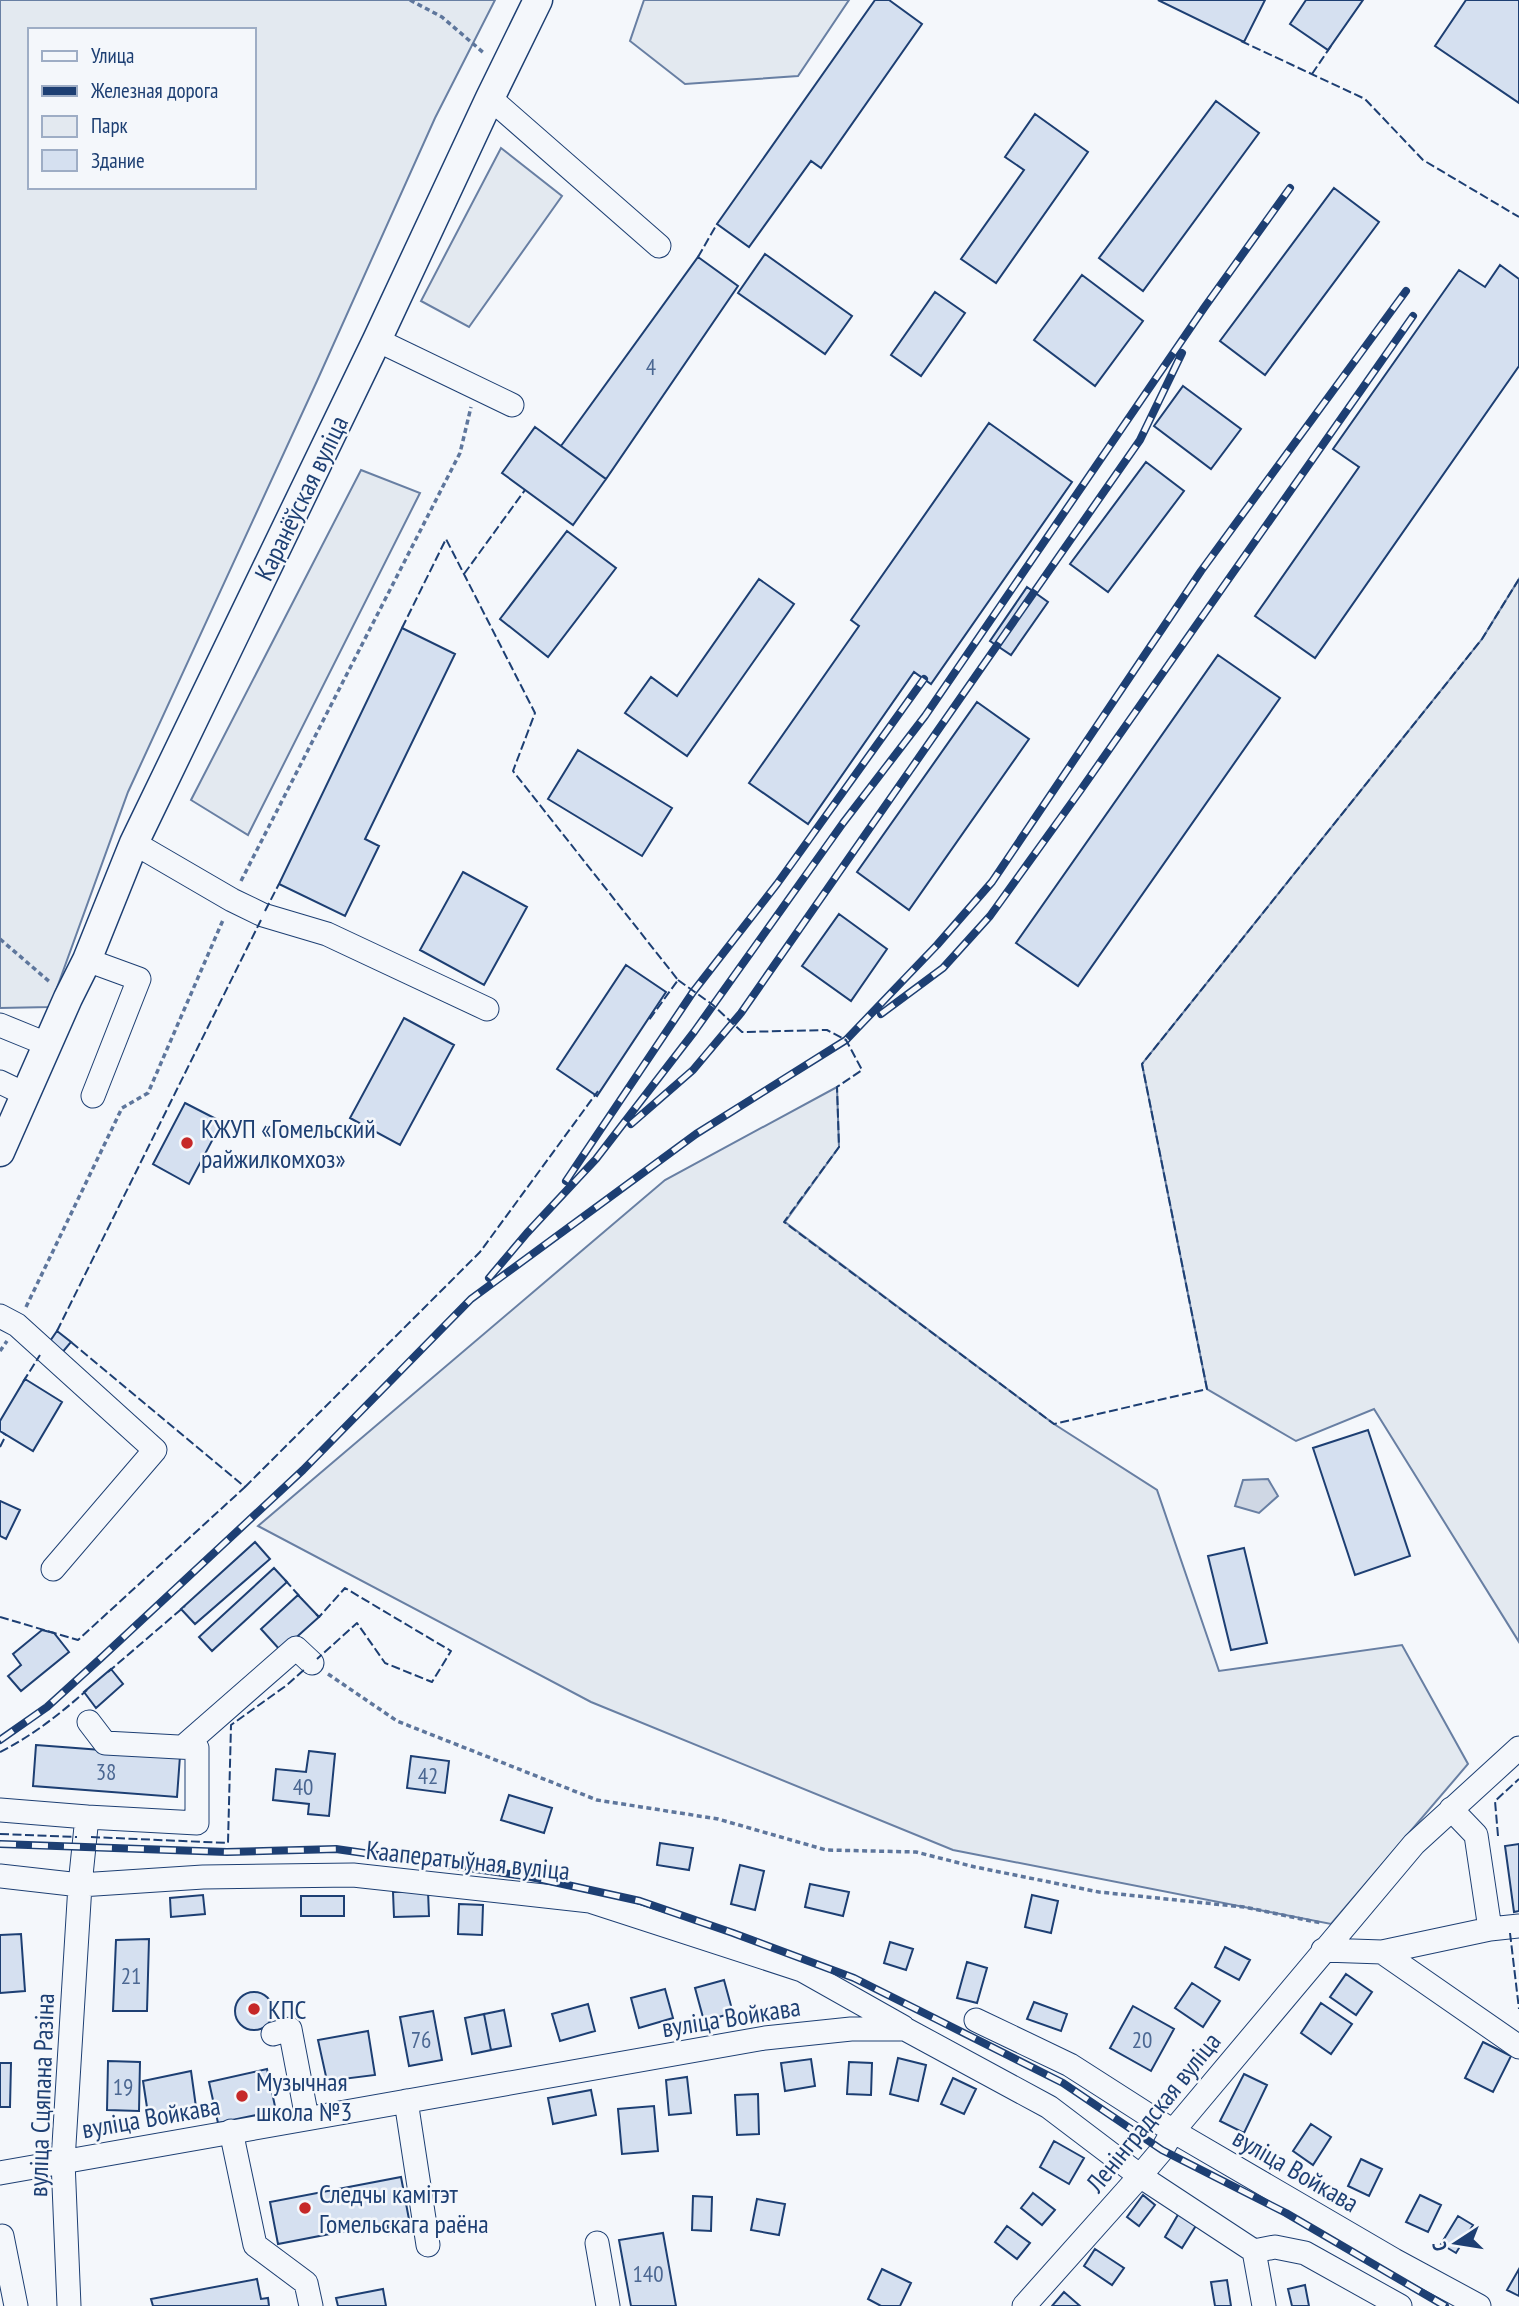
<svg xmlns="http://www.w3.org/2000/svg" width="1519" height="2306" font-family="'PT Sans Narrow',sans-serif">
<rect width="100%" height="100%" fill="#f4f7fb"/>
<path fill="#e3e9f0" stroke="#687fa3" stroke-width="2" fill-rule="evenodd" d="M0,0h495l-60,118 -118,263 -189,411 -78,215 -50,1zM30,30h224v157h-224z
M644,0h205l-51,76 -113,8 -55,-43z
M501,148l61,48 -93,131 -48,-26z
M361,470l59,23 -172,342 -57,-35z
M1519,579v1063l-145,-233 -78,32 -89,-52 -65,-325 340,-425z
M837,1087l2,60 -54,75 269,202 103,66 62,181 183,-26 66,119 -137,160 -378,-74 -362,-148 -333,-176 407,-346z"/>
<path fill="#cfd7e4" stroke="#687fa3" stroke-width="2" d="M1268,1479l10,17 -19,17 -24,-7 8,-26z"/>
<path fill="#d5e0f0" stroke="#1d3f73" stroke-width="2" d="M875,0h14l33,24 -101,144 -10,-7 -62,86 -32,-23z
M1158,0h107l-21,42z
M1306,0h57l-35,50 -38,-26z
M1466,0h53v103l-84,-57z
M1216,101l43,32 -116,158 -44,-33z
M1035,114l53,38 -92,131 -35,-24 63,-89 -19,-13z
M1334,188l45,34 -114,153 -45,-34z
M765,254l87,62 -27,38 -87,-61z
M698,257l40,29 -132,193 -45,-33z
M1500,265l19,14v87l-204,292 -60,-42 104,-149 -26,-18 126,-179 26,17z
M1082,275l61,46 -48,65 -61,-46z
M935,292l30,21 -44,63 -30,-21z
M1183,386l58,43 -30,40 -57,-43z
M989,423l83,59 -141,202 -17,-12 -106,152 -59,-41 110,-157 -8,-6z
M535,427l71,52 -33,46 -71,-52z
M1146,462l38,29 -76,101 -38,-28z
M567,531l49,37 -68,89 -48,-38z
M759,579l35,25 -107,152 -62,-43 26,-36 26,19z
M1027,587l21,15 -37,53 -21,-14z
M402,628l53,26 -90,185 14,7 -34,70 -66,-32z
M1218,655l62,43 -202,288 -62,-43z
M977,702l52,37 -120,171 -52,-38z
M578,750l94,58 -30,48 -94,-57z
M463,872l64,35 -43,78 -64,-35z
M839,914l48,35 -36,52 -49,-35z
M626,965l40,27 -69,104 -40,-27z
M404,1018l50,27 -54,100 -50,-27z
M185,1103l37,19 -33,62 -36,-20z
M57,1331l14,11 -10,12 -13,-10z
M25,1379l37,23 -29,49 -33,-20v-10z
M1368,1430l42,126 -55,19 -42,-127z
M0,1501l20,9 -14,29 -6,-3z
M255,1542l15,17 -75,65 -14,-15z
M1244,1548l23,95 -36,7 -23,-94z
M274,1568l13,14 -75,69 -13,-14z
M298,1595l21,22 -38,34 -20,-22z
M42,1630l12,3 15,19 -48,39 -13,-15 13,-11 -8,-11z
M111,1669l12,15 -27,24 -12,-16z
M36,1745l144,11 -3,41 -144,-11z
M309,1751l26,3 -6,62 -21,-2 1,-10 -36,-4 3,-31 30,3z
M411,1756l38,5 -4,32 -38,-5z
M509,1795l43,13 -8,25 -43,-13z
M660,1843l33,5 -4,22 -32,-5z
M1519,1844v67l-5,1 -9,-66z
M740,1865l24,6 -9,39 -24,-6z
M810,1884l39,8 -6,24 -38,-9z
M428,1891l1,25 -35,1 -1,-25z
M203,1895l2,19 -34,3 -1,-19z
M1032,1895l26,6 -7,32 -26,-6z
M301,1896h43v20h-43z
M459,1904l24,1 -1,30 -24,-1z
M21,1934l4,57 -25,2v-58z
M149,1939l-2,72h-34l3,-71z
M890,1942l23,7 -7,21 -22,-7z
M1225,1947l25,13 -11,20 -24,-13z
M967,1962l20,6 -10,35 -20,-5z
M1346,1974l26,18 -16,23 -26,-18z
M724,1980l9,33 -29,8 -9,-33z
M1192,1983l28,18 -17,26 -28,-19z
M665,1989l8,29 -34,10 -8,-30z
M235 2011a19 19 0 1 1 38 0a19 19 0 1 1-38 0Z
M1034,2002l33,12 -6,17 -34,-12z
M1321,2003l31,21 -21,30 -30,-21z
M588,2004l7,27 -35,10 -8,-27z
M1133,2006l41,23 -23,42 -41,-23z
M504,2010l7,36 -20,4 -7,-36z
M504,2010l7,36 -39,8 -7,-36z
M433,2011l9,49 -33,6 -9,-49z
M484,2014l7,36 -19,4 -7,-36z
M368,2031l7,44 -48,6 -9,-41z
M1483,2042l28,14 -18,36 -28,-14z
M898,2058l28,7 -8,36 -28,-7z
M811,2059l4,27 -30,5 -4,-28z
M108,2061l32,1 -1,49 -32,-1z
M849,2062l23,1 -1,32 -24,-1z
M0,2063h11l-1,44h-10z
M267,2069l9,42 -58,12 -9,-41z
M191,2071l5,36 -48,7 -5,-33z
M1244,2074l23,11 -23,48 -24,-12z
M687,2077l4,36 -22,2 -3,-35z
M953,2078l23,11 -12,25 -23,-10z
M591,2090l5,25 -43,9 -5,-26z
M758,2094l1,40 -22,1 -2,-40z
M654,2106l4,45 -36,3 -4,-45z
M1311,2124l20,13 -18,28 -20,-14z
M1054,2141l30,17 -15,26 -29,-17z
M1361,2159l21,10 -13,27 -21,-10z
M401,2177l10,53 -22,4 -2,-11 -109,21 -8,-42z
M1033,2193l22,17 -13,15 -21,-17z
M1143,2195l12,10 -16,21 -12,-9z
M1420,2195l21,10 -13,27 -22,-10z
M693,2196l19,1 -1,34 -19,-1z
M757,2199l28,5 -6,31 -28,-5z
M1179,2213l18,11 -15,24 -17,-11z
M1458,2216l15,9 -17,28 -15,-9z
M1007,2226l23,17 -13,16 -22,-17z
M663,2233l13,73h-45l-12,-66z
M1095,2249l29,19 -12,17 -28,-19z
M882,2269l29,14 -11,23h-19l-13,-7z
M1519,2269v27l-12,-6z
M257,2279l4,20 7,-1 1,8h-116l-2,-7z
M1227,2280l4,26h-16l-4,-24z
M1305,2285l4,21h-17l-4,-17z
M383,2289l3,17h-48l-2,-8z
M1064,2292l16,14h-28z"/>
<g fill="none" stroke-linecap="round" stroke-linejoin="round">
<defs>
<path id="minor" d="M490,98l169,148
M377,340l135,65
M134,843l98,57 31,15 64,19 160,75
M87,960l52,19 -46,117
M0,1025l49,20
M0,1082l27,13
M0,1316l17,9 138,125 -102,119
M183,1747l113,-99 16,15
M1451,1809l25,26 14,94
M0,1810l87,7 -7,68 -17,276 6,145
M87,1817l110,6v-75l-92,-5 -16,-21
M0,1876l80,9 123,-8 150,-2 237,26 212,69 101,57
M1323,1950l59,2 108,-23 29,-3
M1382,1952l137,95
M976,2020l94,45 103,66 221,129 85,46
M273,2034l17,-5 17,89
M406,2101l22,144
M231,2131l24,114 51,38 5,23
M0,2173l765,-135 86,-9h54l144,78 91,69 114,75 21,-4 30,6 95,53
M2,2236l14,70
M597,2243l11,63
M1254,2251l10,55
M1024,2306l116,-130 22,-26 11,-19 241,-287 105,-96"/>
<path id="major" d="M0,1152l68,-154 19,-38 47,-117 243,-503 113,-242 48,-98"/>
</defs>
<use href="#minor" stroke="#1d3f73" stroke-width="25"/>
<use href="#major" stroke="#1d3f73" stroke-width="31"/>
<path stroke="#5e769c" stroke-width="3.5" stroke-dasharray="5 3.5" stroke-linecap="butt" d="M410,0l32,17 43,37
M241,881l219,-428 11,-46
M0,939l51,44
M26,1307l96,-199 26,-15 75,-173
M0,1351l7,-10
M328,1674l69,47 200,79 121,19 108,31 90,2 59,15 124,25 145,15 77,16"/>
<use href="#minor" stroke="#f4f7fb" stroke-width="23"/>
<use href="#major" stroke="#f4f7fb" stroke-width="28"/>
<defs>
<path id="rail" d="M881,1014l62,-46 47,-52 90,-125 333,-475
M631,1124l62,-54 48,-57 399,-573 42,-87
M566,1181l127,-189 84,-108 147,-205
M489,1278l38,-45 69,-74 98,-127 149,-209 82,-107 279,-408 86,-120
M0,1740l47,-33 54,-49 202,-188 168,-171 225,-165 150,-94 91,-95 55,-63 209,-311 205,-280
M0,1844l227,8 109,-3 195,28 109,24 93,32 121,45 82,41 127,64 99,67 124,63 159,93"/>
</defs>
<use href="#rail" stroke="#1d3f73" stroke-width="8"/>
<use href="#rail" stroke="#f4f7fb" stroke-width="5" stroke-dasharray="16" stroke-linecap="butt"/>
<path stroke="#1d3f73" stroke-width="2" stroke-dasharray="9 3.5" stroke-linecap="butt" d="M1241,41l124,58 58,61 96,57
M1312,74l19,-28
M698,257l19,-33
M464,574l61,-84
M402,628l44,-89 89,174 -22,58 165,209 -29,40
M265,911l14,-27
M678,980l35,25 29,27 85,-2 19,10 16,30 -25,17 2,60 -55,75 270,202 153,-35 -65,-325 340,-425 37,-60
M57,1331l204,-411
M23,1382l17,-27
M0,1447l6,-12 -3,-2
M245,1487l235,-235 118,-161
M285,1580l17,19
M316,1614l3,3 26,-29 106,63 -19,31 -47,-19 -28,-40 -40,36
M0,1617l78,23 167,-153 -174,-145
M108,1672l77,-66
M0,1752c32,-16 60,-38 87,-62
M0,1834l77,3
M1498,1836l-3,-35 24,-22
M91,1837l137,6 3,-118 56,-40 19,-17
M1510,1933l9,76"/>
</g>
<g fill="#c62828" stroke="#f4f7fb" stroke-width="2.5">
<circle cx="187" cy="1143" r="7"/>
<circle cx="254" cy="2009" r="7"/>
<circle cx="242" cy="2096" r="7"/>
<circle cx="305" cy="2208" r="7"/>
</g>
<g text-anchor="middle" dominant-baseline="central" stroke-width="5" stroke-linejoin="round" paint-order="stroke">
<g font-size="23" fill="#4b6792">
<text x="651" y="366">4</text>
<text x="106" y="1771">38</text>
<text x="428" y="1775">42</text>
<text x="303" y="1786">40</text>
<text x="131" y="1975">21</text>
<text x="421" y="2039">76</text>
<text x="1142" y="2039">20</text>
<text x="123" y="2086">19</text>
<text x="648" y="2273">140</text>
</g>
<g font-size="26" fill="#1d3f73" stroke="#f4f7fb">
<text transform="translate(301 498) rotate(-64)">Каранёўская вуліца</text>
<text transform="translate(468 1860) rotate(6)">Кааператыўная вуліца</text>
<text transform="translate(731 2017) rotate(-9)">вуліца Войкава</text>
<text transform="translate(41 2095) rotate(-88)">вуліца Сцяпана Разіна</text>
<text transform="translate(1153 2112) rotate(-51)">Ленінградская вуліца</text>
<text transform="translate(151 2117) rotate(-10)">вуліца Войкава</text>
<text transform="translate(1296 2170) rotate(30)">вуліца Войкава</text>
</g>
<g font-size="26" fill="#1d3f73" stroke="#f4f7fb" text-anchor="start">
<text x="201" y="1128">КЖУП «Гомельский<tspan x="201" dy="30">райжилкомхоз»</tspan></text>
<text x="268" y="2009">КПС</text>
<text x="256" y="2081">Музычная<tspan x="256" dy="30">школа №3</tspan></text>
<text x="319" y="2193">Следчы камітэт<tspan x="319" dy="30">Гомельскага раёна</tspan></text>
</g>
</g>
<rect x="28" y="28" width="228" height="161" fill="#f4f7fb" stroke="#9eadc5" stroke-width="2"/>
<rect x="42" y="51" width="35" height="10" fill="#f4f7fb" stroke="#9eadc5" stroke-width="2"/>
<text x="91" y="63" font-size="21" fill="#1d3f73">Улица</text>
<rect x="42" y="86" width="35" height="10" fill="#1d3f73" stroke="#9eadc5" stroke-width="2"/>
<text x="91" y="98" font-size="21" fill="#1d3f73">Железная дорога</text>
<rect x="42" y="116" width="35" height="21" fill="#e3e9f0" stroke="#9eadc5" stroke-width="2"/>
<text x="91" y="133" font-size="21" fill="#1d3f73">Парк</text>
<rect x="42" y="150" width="35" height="21" fill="#d5e0f0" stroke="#9eadc5" stroke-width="2"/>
<text x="91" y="168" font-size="21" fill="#1d3f73">Здание</text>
<g transform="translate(1456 2243) rotate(258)" stroke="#f4f7fb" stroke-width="5" paint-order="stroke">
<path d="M0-5L12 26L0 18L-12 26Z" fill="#1d3f73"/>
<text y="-10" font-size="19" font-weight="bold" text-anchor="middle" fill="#1d3f73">С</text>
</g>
</svg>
